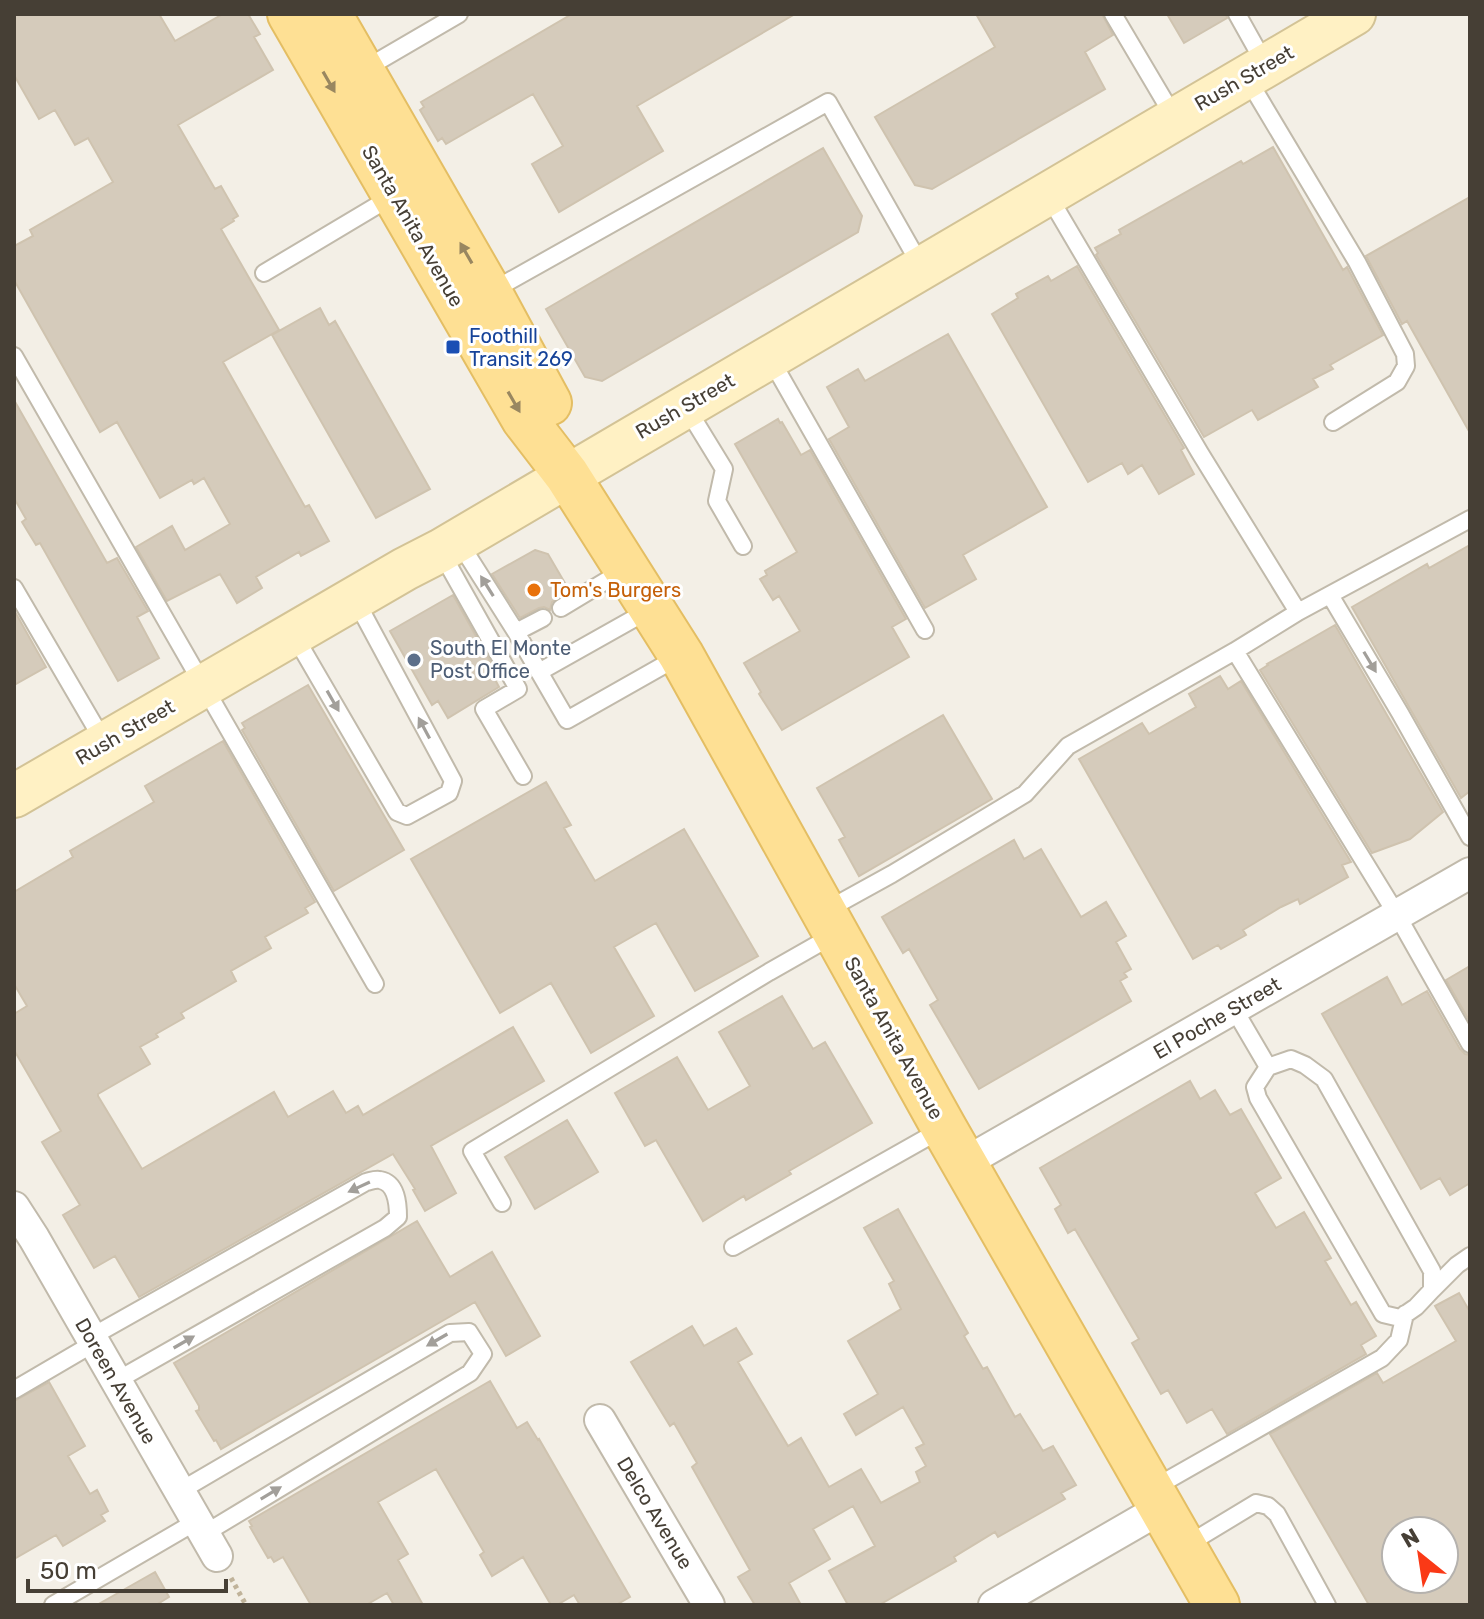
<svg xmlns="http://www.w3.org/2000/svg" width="1484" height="1619" font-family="Rubik,sans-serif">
<rect width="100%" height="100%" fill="#f3efe6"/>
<path fill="#d5cbbb" stroke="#cfc3af" stroke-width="2" fill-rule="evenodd" d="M14,14h145l16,27 48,-27h25l12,20 -6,3 19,33 -95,55 37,64 6,-3 17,30 -5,3 1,2 -13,8 58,101 -56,32 82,145 4,-2 20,36 -28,15 -2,-4 -43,25 6,11 -25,15 -17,-29 -53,27 -31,-54 36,-21 13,24 45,-26 -26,-46 -10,6 -2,-4 -32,18 -43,-76 -17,10 -86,-152v-34l19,-10 -3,-6 83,-48 -25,-44 -13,7 -20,-35 -16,9 -25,-44z
M572,14h223l-158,92 26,45 -104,61 -27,-48 31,-18 -30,-52 -87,50 -4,-6 -4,3 -18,-31 4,-3 -3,-5z
M976,14h126l11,21 -28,17 20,37 -173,100 -17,-4 -40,-68 120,-70z
M1167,14h59l1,4 -43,25z
M1273,147l70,123 4,-3 36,68 -53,30 3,4 -20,10 5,8 -60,33 -6,-10 -48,27 -108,-182 2,-2 -3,-5 26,-14 -2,-4 122,-69 2,3z
M823,148l39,68 -4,16 -256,149 -17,-4 -39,-68z
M1470,197v236l-63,-112 -5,3 -36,-68z
M1077,266l107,182 -3,2 13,24 -35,20 -17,-29 -14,9 -6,-11 -34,19 -96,-168 26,-16 -2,-4 32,-18 3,5z
M320,308l9,17 6,-4 95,168 -54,29 -104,-183z
M948,334l99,173 -84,48 13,24 -51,29 -96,-169 20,-12 -22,-40 31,-18 7,12z
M14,400l93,163 10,-5 31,53 -11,6 22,41 -41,23 -78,-138 -4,2 -14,-23 4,-3 -12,-21z
M778,419l2,4 2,-1 19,33 9,-5 96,169 -14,8 17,30 -127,73 -23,-36 2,-2 -17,-29 56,-32 -21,-35 -6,4 -13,-21 7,-4 -2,-4 32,-19 -62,-108z
M1470,545v246l-9,7 -109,-191 75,-43 2,4z
M535,550l13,4 21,36 -17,12 -2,8 -6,-3 -5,1 -19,10 -28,-44z
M453,595l42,75 -4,2 8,15 -51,31 -10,-17 -6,4 -42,-74z
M14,610l32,57 -32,18z
M1335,625l108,187 -33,27 -38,14 -112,-183 8,-5 -1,-1z
M1220,676l8,13 13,-8 110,181 -9,3 6,12 -48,27 -2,-5 -17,8 -38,23 3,5 -25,14 -3,-4 -25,14 -114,-200 63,-36 7,11 47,-27 -7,-13z
M308,685l96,165 -70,41 -92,-161 3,-2 -3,-5z
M943,715l49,84 -133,77 -20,-36 6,-3 -28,-49z
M223,741l92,161 -10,6 3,5 -43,24 6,11 -40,23 5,10 -55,32 3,5 -28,16 2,3 -18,10 10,17 -52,30v2l44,73 132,-77 14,25 45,-26 13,22 12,-7 5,9 150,-88 31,54 -113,65 25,47 -31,18 -12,-21 2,-1 -22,-35 -254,143 -24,-41 -21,12 -31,-53 17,-10 -38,-63 19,-11 -47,-81v-36l13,-8 -13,-22v-92l59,-35 -3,-6 84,-49 -9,-16z
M546,782l25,43 -7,3 31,53 89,-52 74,127 -63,35 -39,-68 -42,24 40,69 -63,37 -40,-70 -51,30 -89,-154z
M1014,840l10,19 17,-10 40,68 25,-15 20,34 -10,6 15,27 -7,4 3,4 -7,4 11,20 -152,88 -49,-84 8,-5 -29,-51 -6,4 -21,-36z
M1470,966v56l-24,-42z
M1387,977l15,28 25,-14 33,58 5,5 5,1v128l-20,12 -10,-17 -19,11 -99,-175z
M782,996l31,53 12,-7 47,81 -83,48 2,3 -45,26 -2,-4 -41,25 -47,-81 -11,6 -30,-53 62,-36 31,53 42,-24 -31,-54z
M1190,1081l10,18 15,-9 15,25 11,-6 40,69 -26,15 21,35 28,-16 27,46 -6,3 26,44 5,-3 20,34 -15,9 5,9 -139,80 -15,-25 -25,14 -19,-33 -7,4 -29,-51 7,-4 -64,-110 -7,4 -13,-24 6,-4 -21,-37z
M567,1120l31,52 -63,37 -30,-52z
M898,1209l70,124 -4,3 19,33 4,-2 28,50 5,-3 23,37 10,-5 23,39 -15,8 4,6 -67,38 -3,-5 -41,25 2,4 -77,44h-31l-19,-34 46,-25 -22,-40 -40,23 17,30 -41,24 12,22h-46l-17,-28 12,-7 -58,-103 5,-4 -23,-40 -4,3 -39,-64 61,-36 12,20 32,-18 16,26 -14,8 50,84 13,-8 28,49 32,-18 20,34 39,-21 -4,-10 10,-6 -10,-18 8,-4 -21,-37 -47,28 -12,-21 34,-20 -30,-53 53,-32 -12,-25 5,-3 -30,-53z
M417,1221l33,56 42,-25 48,84 -34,20 -31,-54 -254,147 -5,-9 -2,1 -18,-30 3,-1v-4l-25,-43z
M1459,1293l11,19v293h-101l-99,-171 107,-61 6,10 73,-42 -21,-35zM1396,1531h48v48h-48z
M490,1381l27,47 10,-6 11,18 1,-1 91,158 -14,8h-36l-6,-10 -17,10h-6l-28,-48 -31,19 -12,-21 4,-3 -48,-83 -58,33 30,52 -10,6 25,45h-29l-7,-12 -21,12h-55l-28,-48 -9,5 -3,-5 -3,1 -18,-31 2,-1 -3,-5z
M49,1382l36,64 -17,10 22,38 7,-4 11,21 -7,4 4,6 -42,25 -7,-11 -42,24v-158z
M155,1572l14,25 -13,8h-59z"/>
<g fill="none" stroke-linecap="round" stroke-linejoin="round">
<defs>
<path id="lane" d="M1113,14l61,103
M1237,14l28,50
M363,70l96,-56
M1247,78l110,184 48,92 1,12 -9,16 -64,40
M1048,195l152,258 98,159 -63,39 162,264 73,129
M264,273l129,-77
M490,292l338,-190 93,164
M14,356l361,628
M770,358l155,272
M686,407l38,62 -7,32 26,45
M459,542l57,90
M441,552l77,137 -34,20 39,67
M14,588l90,154
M1330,595l70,118 70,124
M561,608l63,-38
M1298,612l172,-93
M543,618l-27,14 51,88 113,-64
M294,635l103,177 10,4 42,-23 4,-12 -98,-182
M539,672l112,-63
M825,911l67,-37 133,-80 43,-48 167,-95
M1234,1009l34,58
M1291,1059l14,6 19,14 108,192v19l-16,17 -16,11 -17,-4 -125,-216 -3,-11 13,-20z
M502,1203l-30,-52 297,-179 65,-37
M733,1247l211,-119
M1432,1290l25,-25 13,-9
M14,1390l70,-41 7,-12 275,-155c5,-1 9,-3 14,-2 17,3 18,24 18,37l-13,11 -269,153
M1152,1489l230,-131 17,-18 6,-26
M180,1491l270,-158 19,-1 14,22 -13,19 -266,161
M1185,1546l71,-43 12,3 9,8 50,91
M53,1605l144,-84"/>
<path id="street" d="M964,1163l506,-290
M14,1207l20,31 183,318
M600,1420l109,185
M994,1605l168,-97"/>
<path id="secondary" d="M14,796l391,-227 35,-18 914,-537"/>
<path id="primary" d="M290,14l234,405 43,56 114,180 263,473 273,477
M329,14l160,278 60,111"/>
</defs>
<use href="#lane" stroke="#c1baab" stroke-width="20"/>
<use href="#street" stroke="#c1baab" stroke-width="34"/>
<use href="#secondary" stroke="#d3c396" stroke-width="46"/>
<use href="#primary" stroke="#e4be63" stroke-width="48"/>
<path stroke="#c0b39a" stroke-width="5" stroke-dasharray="4 4" stroke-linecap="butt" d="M231,1578l15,27"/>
<use href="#lane" stroke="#fff" stroke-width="16"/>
<use href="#street" stroke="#fff" stroke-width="30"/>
<use href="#secondary" stroke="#fff1c4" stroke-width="42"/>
<use href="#primary" stroke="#fee094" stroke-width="44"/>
</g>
<defs><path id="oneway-solid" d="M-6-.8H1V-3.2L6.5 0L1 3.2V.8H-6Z" transform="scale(2)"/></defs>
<g fill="#998760">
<use href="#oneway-solid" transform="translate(329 82) rotate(60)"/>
<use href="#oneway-solid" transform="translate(466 253) rotate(-120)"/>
<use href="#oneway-solid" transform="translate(514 402) rotate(60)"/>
</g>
<g fill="#a29f9a">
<use href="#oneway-solid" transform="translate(487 586) rotate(-122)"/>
<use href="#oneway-solid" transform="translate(1370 662) rotate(59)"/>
<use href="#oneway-solid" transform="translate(333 701) rotate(60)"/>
<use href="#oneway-solid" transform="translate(424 728) rotate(-118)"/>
<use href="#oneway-solid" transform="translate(359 1187) rotate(155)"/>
<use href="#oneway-solid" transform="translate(437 1340) rotate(150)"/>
<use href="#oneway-solid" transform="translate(184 1342) rotate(-30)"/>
<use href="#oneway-solid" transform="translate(271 1493) rotate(-31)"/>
</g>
<rect fill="#1a4fb4" stroke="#fff" stroke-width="3" x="445" y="339" width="16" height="16" rx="4"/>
<circle fill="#e8710a" stroke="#fff" stroke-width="3" cx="534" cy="590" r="8"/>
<circle fill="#5c6f8a" stroke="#fff" stroke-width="3" cx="414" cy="660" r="8"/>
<g text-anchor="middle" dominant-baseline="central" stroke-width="6" stroke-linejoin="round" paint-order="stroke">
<g font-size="20" fill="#463f35" stroke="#fff">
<text transform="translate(1244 78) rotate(-30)">Rush Street</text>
<text transform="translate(413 226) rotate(60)">Santa Anita Avenue</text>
<text transform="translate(685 406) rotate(-30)">Rush Street</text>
<text transform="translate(125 732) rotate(-30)">Rush Street</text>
<text transform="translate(1217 1018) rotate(-30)">El Poche Street</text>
<text transform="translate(894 1038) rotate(61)">Santa Anita Avenue</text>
<text transform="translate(116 1381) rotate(60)">Doreen Avenue</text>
<text transform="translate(655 1513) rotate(59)">Delco Avenue</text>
</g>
<g font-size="20" fill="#164399" stroke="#fff" text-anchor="start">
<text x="469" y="336">Foothill<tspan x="469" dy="23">Transit 269</tspan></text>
</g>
<g font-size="20" fill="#c56008" stroke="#fff" text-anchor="start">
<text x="550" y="590">Tom's Burgers</text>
</g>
<g font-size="20" fill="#4e5e75" stroke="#fff" text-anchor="start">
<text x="430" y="648">South El Monte<tspan x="430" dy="23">Post Office</tspan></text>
</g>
</g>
<rect width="1484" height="1619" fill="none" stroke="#463f35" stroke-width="32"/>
<g transform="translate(1420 1555) rotate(330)"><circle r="38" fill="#ffffff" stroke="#b5b2ae" stroke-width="2"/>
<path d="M0-6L14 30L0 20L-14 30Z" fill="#fa3916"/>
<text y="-12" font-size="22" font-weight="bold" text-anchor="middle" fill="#463f35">N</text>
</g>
<path d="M28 1579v12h198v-12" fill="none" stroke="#463f35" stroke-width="4"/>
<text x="40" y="1579" font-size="24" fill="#463f35" stroke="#ffffff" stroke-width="6" paint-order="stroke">50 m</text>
</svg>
